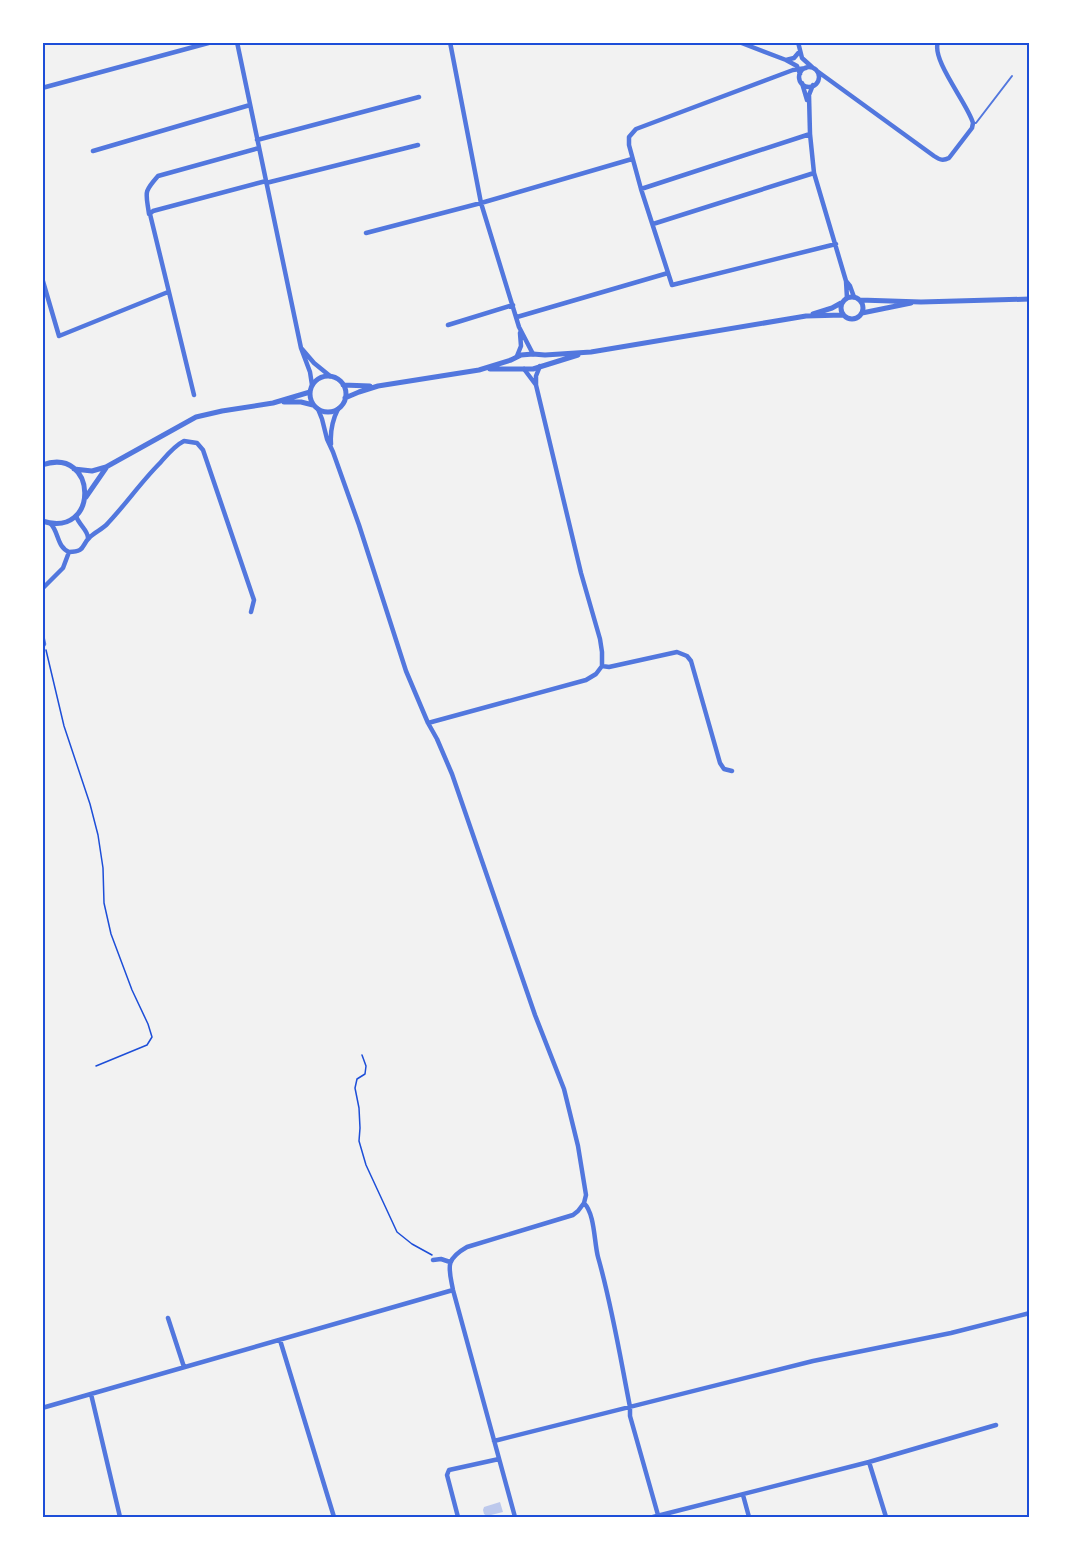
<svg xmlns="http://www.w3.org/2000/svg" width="1072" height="1559" font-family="'IBM Plex Sans',sans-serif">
<rect width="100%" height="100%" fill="#f2f2f2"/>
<path fill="#bdc9ec" d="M500,1502l3,10 -16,4 -3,-2 -1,-4 1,-3z"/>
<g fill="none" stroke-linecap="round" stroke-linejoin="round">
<path stroke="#1d4ed8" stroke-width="1.5" d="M46,650l18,76 26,78 8,31 5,33 1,35 7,31 21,56 16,34 4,13 -5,8 -51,21
M362,1055l4,11 -1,8 -8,5 -2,9 4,20 1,20 -1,13 7,24 31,67 15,12 20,11"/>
<path stroke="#5277de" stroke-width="2" d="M973,123h3l36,-47"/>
<path stroke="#5277de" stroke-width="4.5" d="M237,42l64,306 9,24 2,13
M450,42l31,161 38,124 14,27
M739,42l47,18 11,6 3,8
M798,42l4,16 10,9
M786,60l8,-2 6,-7
M799 77a10 10 0 1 1 20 0a10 10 0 1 1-20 0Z
M806,68l-13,2 -157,59 -7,8v8l12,44 31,96 164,-41
M817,71l117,85c6,4 9,5 15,2l23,-30 1,-5c-5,-19 -42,-63 -35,-81
M802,83l5,17
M813,85l-4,10 1,39 4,39 32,108 1,17
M42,88l170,-46
M257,140l162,-43
M93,151l157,-46
M266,183l152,-38
M641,189l169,-55
M149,214c-3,-22 -6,-21 9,-38l101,-28
M653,224l161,-51
M366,233l115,-30 151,-44
M42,278l17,58 109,-44
M846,281l4,5 4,11
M517,317l151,-44
M448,325l65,-20
M302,349l12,14 16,13
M517,356l4,-10 -1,-13
M524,369l12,16v-9l4,-10
M536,385l45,188 19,66 2,13v14
M194,395l-44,-181 3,-3 113,-30
M318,409l4,10 5,20 6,13 26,73 47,146 22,52 9,16 15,35 83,241 29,74 14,57 8,49 -2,8 -6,8 -5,4 -106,32c-23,13 -18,21 -14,43l62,227
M331,444c-1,-13 1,-23 7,-35
M76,516c3,9 12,14 12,22
M51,524c8,9 6,23 18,28
M69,552c17,0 12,-7 21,-15 5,-5 13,-8 18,-14 18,-19 33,-41 52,-60 7,-8 14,-17 24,-22l13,2 6,7 51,150 -3,12
M42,589l21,-21 6,-16
M42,635l2,9 -2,3
M602,666l7,1 68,-15 10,4 4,5 29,102 4,6 8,2
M428,723l158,-43 10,-6 6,-8
M584,1203c11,11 10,39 14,54 14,49 22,99 32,150v9l28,99
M433,1260l8,-1 9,3
M168,1318l16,49
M280,1340l54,177
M91,1394l29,123
M42,1408l411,-118
M494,1441l319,-80 138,-28 79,-20
M869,1462l17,55
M743,1495l6,22
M458,1517l-11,-42 2,-5 50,-11
M653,1517l216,-55 127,-37"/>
<path stroke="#5277de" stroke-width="5" d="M841 308a11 11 0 1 1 22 0a11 11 0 1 1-22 0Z
M860,300l61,2 109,-3
M862,313l49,-10
M813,314l19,-6 9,-5
M490,369h43l45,-14
M310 394a18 18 0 1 1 36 0a18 18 0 1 1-36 0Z
M343,385l27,1
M345,398l14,-6 19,-6 101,-16 32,-10 10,-5 12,-1 12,1 46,-3 215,-36 37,-1
M284,402h17l12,3
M42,465c56,-20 58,75 0,56
M74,469l18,2 14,-4 90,-50 26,-6 51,-8 37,-11
M86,497l20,-29"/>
</g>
<rect width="1072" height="1559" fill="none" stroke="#ffffff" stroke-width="87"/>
<rect x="44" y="44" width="984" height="1472" fill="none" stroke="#1d4ed8" stroke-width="2"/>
</svg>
